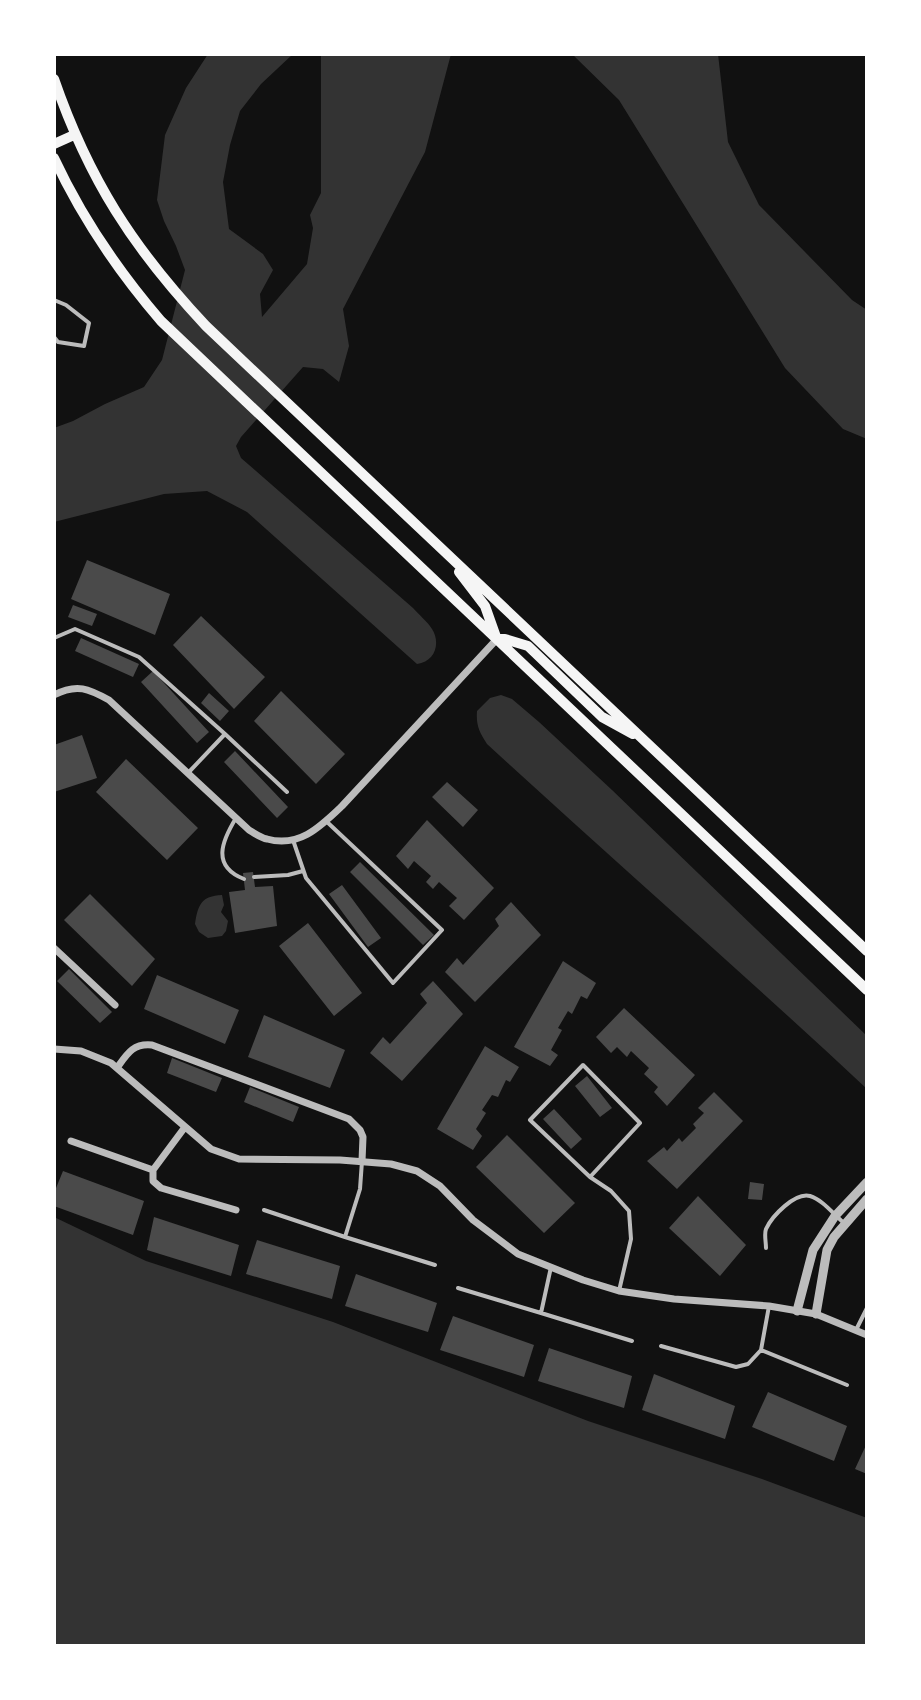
<svg xmlns="http://www.w3.org/2000/svg" width="921" height="1700" font-family="Helvetica,sans-serif">
<rect width="100%" height="100%" fill="#111"/>
<path fill="#333" d="M208,54h85l-32,30 -21,27 -10,34 -7,37 6,47 34,25 10,16 -13,24 2,23 45,-53 6,-36 -3,-13 11,-22v-139h130l-26,98 -82,157 6,37 -10,36 -16,-13 -20,-2 -62,70 -5,9 5,12 172,150c6,7 14,13 19,21 9,14 3,33 -15,35l-170,-152 -40,-21 -43,3 -110,28v-94l19,-7 32,-17 39,-17 18,-27 23,-90 -9,-24 -12,-25 -7,-21 8,-65 21,-47z
M572,54h146l10,88 31,63 93,95 15,10v129l-24,-10 -58,-61 -166,-268z
M501,695l11,4 27,23 73,68 255,246v53c-125,-117 -254,-229 -380,-345 -8,-12 -11,-19 -10,-33l13,-13z
M222,895l2,10 -3,7 7,9 -2,10 -4,5 -14,2 -9,-6 -4,-8c3,-19 6,-28 27,-29z
M54,1217l92,44 187,61 255,99 174,58 105,39v128h-813z"/>
<path fill="#4a4a4a" d="M87,560l83,34 -15,41 -84,-36z
M73,605l24,9 -5,12 -24,-9z
M201,616l64,61 -31,32 -61,-64z
M81,638l58,26 -6,13 -58,-26z
M153,671l56,61 -12,11 -56,-61z
M281,691l64,63 -29,30 -62,-63z
M209,693l20,18 -9,10 -19,-18z
M82,735l15,43 -43,14v-47z
M235,751l53,56 -11,11 -53,-56z
M126,759l72,69 -31,32 -71,-68z
M447,782l31,28 -15,17 -31,-30z
M427,820l67,68 -30,32 -15,-14 8,-8 -18,-16 -6,7 -7,-7 5,-6 -17,-15 -6,8 -12,-13z
M360,862l74,73 -11,10 -73,-73z
M253,872l2,15 18,-1 4,40 -42,7 -6,-41 16,-2 -2,-17z
M342,885l39,53 -13,9 -39,-53z
M90,894l65,65 -23,27 -68,-66z
M511,902l30,33 -66,67 -30,-30 12,-14 6,7 36,-39 -4,-7z
M308,923l54,70 -28,23 -55,-70z
M563,961l33,22 -9,16 -6,-3 -9,18 -4,-3 -10,17 4,2 -11,20 7,5 -8,11 -36,-19z
M69,969l43,43 -12,11 -43,-42z
M157,975l82,35 -14,34 -81,-35z
M433,981l30,33 -61,67 -32,-28 13,-16 7,7 37,-41 -7,-9z
M624,1008l71,67 -28,31 -13,-14 4,-5 -14,-13 5,-6 -18,-17 -4,6 -10,-10 -6,6 -15,-16z
M264,1015l81,35 -15,38 -82,-31z
M485,1046l34,21 -9,15 -4,-2 -8,17 -6,-2 -10,15 4,3 -10,16 6,7 -9,14 -36,-21z
M172,1058l50,20 -6,14 -49,-19z
M587,1076l25,32 -12,9 -25,-31z
M250,1087l49,20 -6,15 -49,-20z
M714,1092l29,29 -66,68 -30,-28 17,-14 3,4 12,-13 3,4 14,-14 -3,-4 11,-11 -6,-5z
M554,1109l28,30 -11,10 -28,-30z
M507,1135l68,68 -31,30 -68,-66z
M63,1171l81,30 -11,34 -79,-29v-13z
M750,1182l14,2 -2,16 -14,-1z
M698,1196l48,49 -26,31 -51,-48z
M154,1217l85,28 -8,31 -84,-26z
M257,1240l83,26 -8,33 -86,-25z
M356,1274l81,29 -9,29 -83,-26z
M453,1316l81,29 -10,32 -84,-27z
M549,1348l83,28 -8,32 -86,-27z
M654,1374l81,32 -10,33 -83,-29z
M768,1392l79,34 -13,35 -82,-34z
M867,1443v31l-12,-5z"/>
<g fill="none" stroke-linecap="round" stroke-linejoin="round">
<path stroke="#bcbcbc" stroke-width="4" d="M54,300l12,5 23,18 -5,23 -26,-4 -4,-5
M54,638l21,-9 64,28 86,77 -37,39
M225,734l62,58
M236,818c-14,23 -25,48 8,61
M293,840l13,38 87,105 49,-53 -116,-109
M254,877l34,-2 15,-4
M590,1177l50,-54 -57,-58 -53,55 60,57 21,14 18,20 2,28 -12,52
M264,1210l81,27 15,-48 2,-28
M345,1237l90,28
M766,1248c0,-6 -2,-14 0,-19 6,-13 29,-37 44,-33 13,4 24,19 35,28
M458,1288l83,25 10,-46
M769,1306l-8,44 86,35
M541,1313l91,28
M856,1330l11,-22
M661,1346l75,21 12,-3 13,-14"/>
<path stroke="#bcbcbc" stroke-width="7" d="M54,695c23,-12 35,-6 55,5l140,130c5,3 12,8 18,9 32,9 53,-12 75,-33l155,-167
M54,948l61,57
M54,1049l27,2 30,12 100,86 28,10 101,1 51,4 26,7 23,15 33,34 45,34 65,26 36,11 55,8 95,7 47,8 51,21
M117,1068c10,-14 16,-25 35,-23l197,74 11,11 3,7 -1,24
M185,1127l-32,43v11l8,7 75,22
M71,1141l82,29"/>
<path stroke="#bcbcbc" stroke-width="9" d="M797,1311l16,-61 22,-34 32,-34
M816,1314l11,-64 7,-13 33,-38"/>
<path stroke="#f5f5f5" stroke-width="10" d="M54,79c35,101 79,169 152,247l661,625
M54,144l20,-9
M54,158c28,60 64,113 107,163l706,669
M459,572l26,34 11,31
M497,639h8l23,7 74,71 31,17"/>
</g>
<rect width="921" height="1700" fill="none" stroke="#ffffff" stroke-width="112"/>
</svg>
